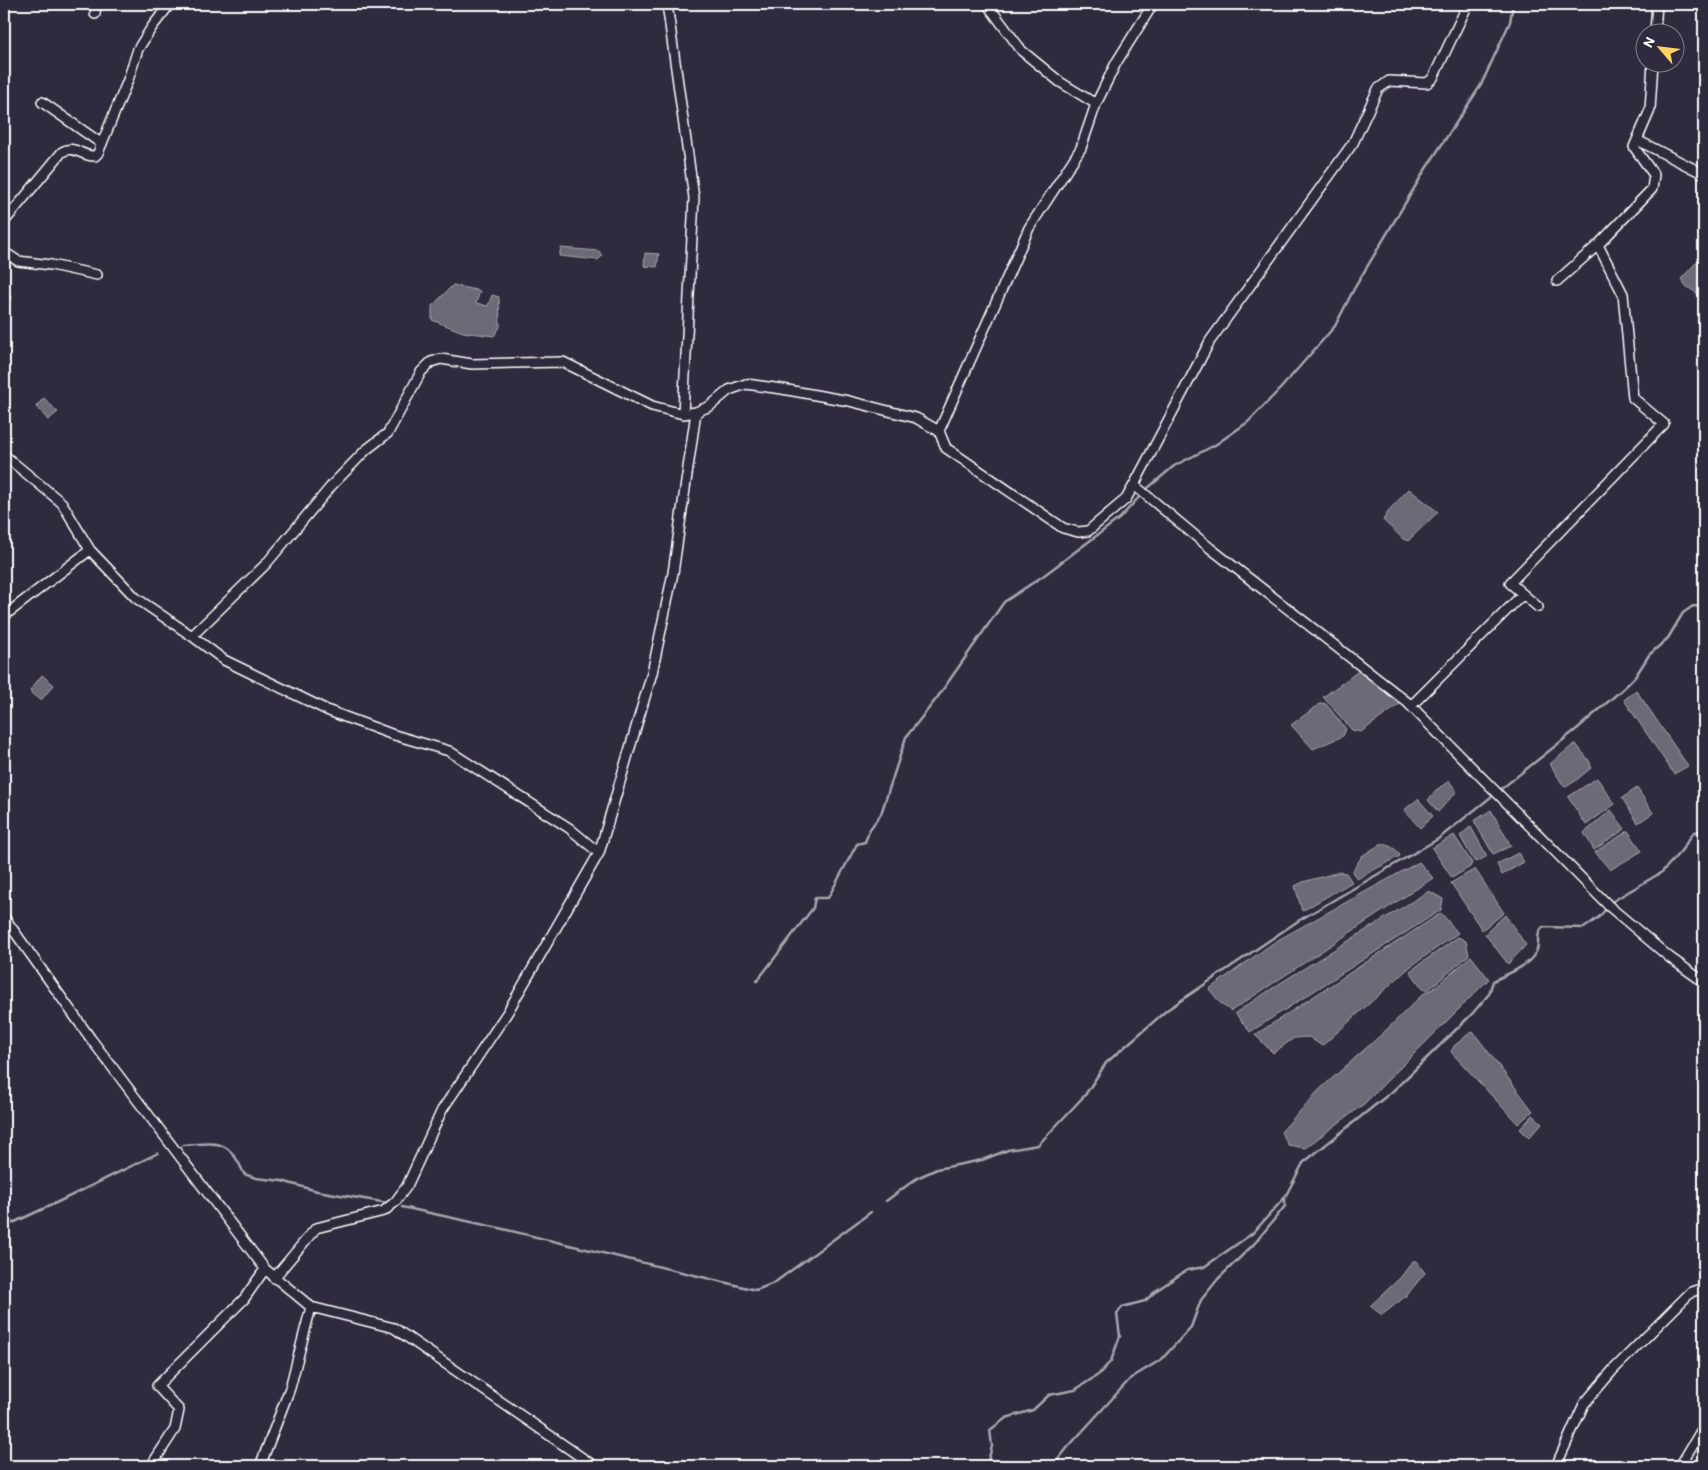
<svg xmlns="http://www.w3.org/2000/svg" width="1708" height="1470" font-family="Itim,sans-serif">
<rect width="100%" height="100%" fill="#2f2a3d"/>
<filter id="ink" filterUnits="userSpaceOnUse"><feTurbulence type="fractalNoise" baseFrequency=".02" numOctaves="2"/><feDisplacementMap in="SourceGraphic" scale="10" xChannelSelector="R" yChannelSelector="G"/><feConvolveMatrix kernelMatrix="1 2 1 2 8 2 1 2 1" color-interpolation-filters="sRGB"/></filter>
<g filter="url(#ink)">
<path fill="#6d6a77" stroke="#a7a6ad" d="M561,248l38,3 3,5 -4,4 -39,-4z
M645,253l14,1 -2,13 -13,-1z
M1704,254v44l-18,-12 -5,-7z
M453,285l27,6 -4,12 12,3 4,-11 7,2 1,30 -6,9 -31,-4 -31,-12v-14z
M44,398l14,14 -10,8 -12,-14z
M1409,489l29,23 -30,29 -5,-2 -20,-19 7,-11z
M1360,670l40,34 -39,28 -9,-2 -29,-33z
M42,675l12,10 -13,15 -9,-6 -2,-4z
M1636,690l52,76 -14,8 -50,-74z
M1321,703l5,1 20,25 -3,7 -30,13 -22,-24z
M1576,744l14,18 1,6 -17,14 -8,5 -3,-2 -13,-21 23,-19z
M1597,778l18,26 -29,21 -18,-28z
M1449,781l8,10 -19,21 -10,-12 8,-10z
M1637,788l16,25 -15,10 -16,-25z
M1418,799l15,17 -13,12 -16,-18z
M1491,810l20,36 -18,8 -19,-33z
M1611,810l14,19 -31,21 -10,-17z
M1470,827h1l16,29 -10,6 -3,-1 -14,-25z
M1628,831l14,20 -32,19 -15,-18z
M1454,835l18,28 -2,4 -18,11 -20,-30z
M1382,843c7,3 15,5 18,13l-43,23 -5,-7 10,-16z
M1518,853l6,9 -22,13 -5,-11z
M1419,862l14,16 -202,133 -10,-7 -12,-15 67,-48z
M1475,869l29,44 -22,17 -31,-47z
M1339,872l7,1 6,9 -50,29 -7,-25 8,-4z
M1429,891l14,8 -2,11 -191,122 -15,-19 47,-31z
M1441,913l17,20 -48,34 -88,79 -13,-9 -15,1 -21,15 -18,-18z
M1505,915l21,30 -18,19 -23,-30z
M1458,937l8,4 3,14 -42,36 -4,-2 -13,-18z
M1471,956l18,23 -125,125 -59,44 -17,-3 -7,-13 38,-42 64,-57 40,-39 10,-5z
M1471,1032l3,1 59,78 -15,13 -67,-72 3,-6z
M1533,1115l9,8 -13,15 -9,-9z
M1413,1261h3l9,12 -19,23 -24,19 -12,-9 30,-28z"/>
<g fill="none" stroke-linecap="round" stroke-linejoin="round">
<path stroke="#a7a6ad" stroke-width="2.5" d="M1148,488l26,-22 41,-21 33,-23 33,-34 54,-62 20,-39 70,-117 56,-85 29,-63 3,-18
M757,981l56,-73 2,-10h13l29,-54 8,-2 5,-13 11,-15 25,-77 31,-39 67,-96 39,-26 77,-58 21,-23
M183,1145c35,-2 46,-7 61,29l12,4 26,3 35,10 71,12
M886,1201l31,-23 20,-9 45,-9 26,-10 30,-5 47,-50 21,-32 61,-53 131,-89 140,-82 140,-111 47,-41 10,-10 14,-22 19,-17 15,-25 10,-7 11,1
M402,1207l97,21 257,62 18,-7 97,-71
M4,1227l54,-25 100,-49
M987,1466l5,-20 -2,-16 16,-12 27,-8 16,-15 26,-5 23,-15 13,-14 9,-25 -3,-22 5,-7 23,-6 12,-11 30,-20 17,-3 49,-34 32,-36 18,-34 91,-73 78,-76 17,-20 4,-13c14,-7 35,-14 43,-29 5,-9 -2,-16 7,-25l41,1 15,-11 14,-16 49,-29 19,-21 13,-19 10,-1
M1053,1466l15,-19 63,-69 31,-19 29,-32 10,-27 17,-21 37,-36 30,-37v-8"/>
<defs>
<path id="minor" d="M667,4l27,194 -11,216
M987,4l35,47 38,31 36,22
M95,14l1,-10
M1655,32l2,-28
M42,102l60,42
M1637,140l67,34
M4,222l58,-70c12,-8 20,5 33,4l3,-3 30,-73 10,-31 14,-22 18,-23
M4,252l14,9 33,4 46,10
M1557,281l41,-36 54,-56 2,-14 -20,-28 16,-37 3,-48
M4,298h1
M939,431l90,-203 52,-80 15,-44 20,-41 37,-59
M4,455l58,48 28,47 46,48 56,38 32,24 105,51 62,23 58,17 120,77 30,25
M1134,485l76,-144 143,-198 25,-54 11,-8 38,2 6,-5 35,-74
M1538,607l-28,-24 154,-159 -31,-26 -10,-104 -25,-49
M4,616l86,-66
M192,636l74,-72 67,-80 33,-34 22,-17 33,-61 10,-10 10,-3 31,5 91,-2 89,44 31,8 13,-2 14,-6 19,-16 17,-6 36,5 67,12 67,17 23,13 7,17 117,80 15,4 10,-1 38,-32 8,-14 76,63 197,154 203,205 59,50 35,25
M1411,706l112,-112
M4,917l87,122 174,230 46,38 83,21 200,138
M274,1278l42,-50 68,-17 11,-9 12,-16 35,-76 65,-97 92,-160 53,-180 21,-100 23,-161
M151,1466l24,-37 4,-19 -22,-24 87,-87 21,-30
M260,1466l30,-78 21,-81
M1556,1466l28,-62 29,-34 78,-78 13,-4
M1680,1466l24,-40"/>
</defs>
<use href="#minor" stroke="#fff" stroke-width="12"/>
<use href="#minor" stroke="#2f2a3d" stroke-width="9"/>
</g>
</g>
<rect width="1708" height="1470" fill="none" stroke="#2f2a3d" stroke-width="20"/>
<rect x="10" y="10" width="1688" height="1450" fill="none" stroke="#fff" stroke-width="2" filter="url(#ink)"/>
<g transform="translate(1660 48) rotate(298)"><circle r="24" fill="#2f2a3d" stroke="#827f8b"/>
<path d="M0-4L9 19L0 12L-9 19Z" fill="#ffd166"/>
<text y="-8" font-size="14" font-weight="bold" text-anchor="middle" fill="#ffffff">N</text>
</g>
</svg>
